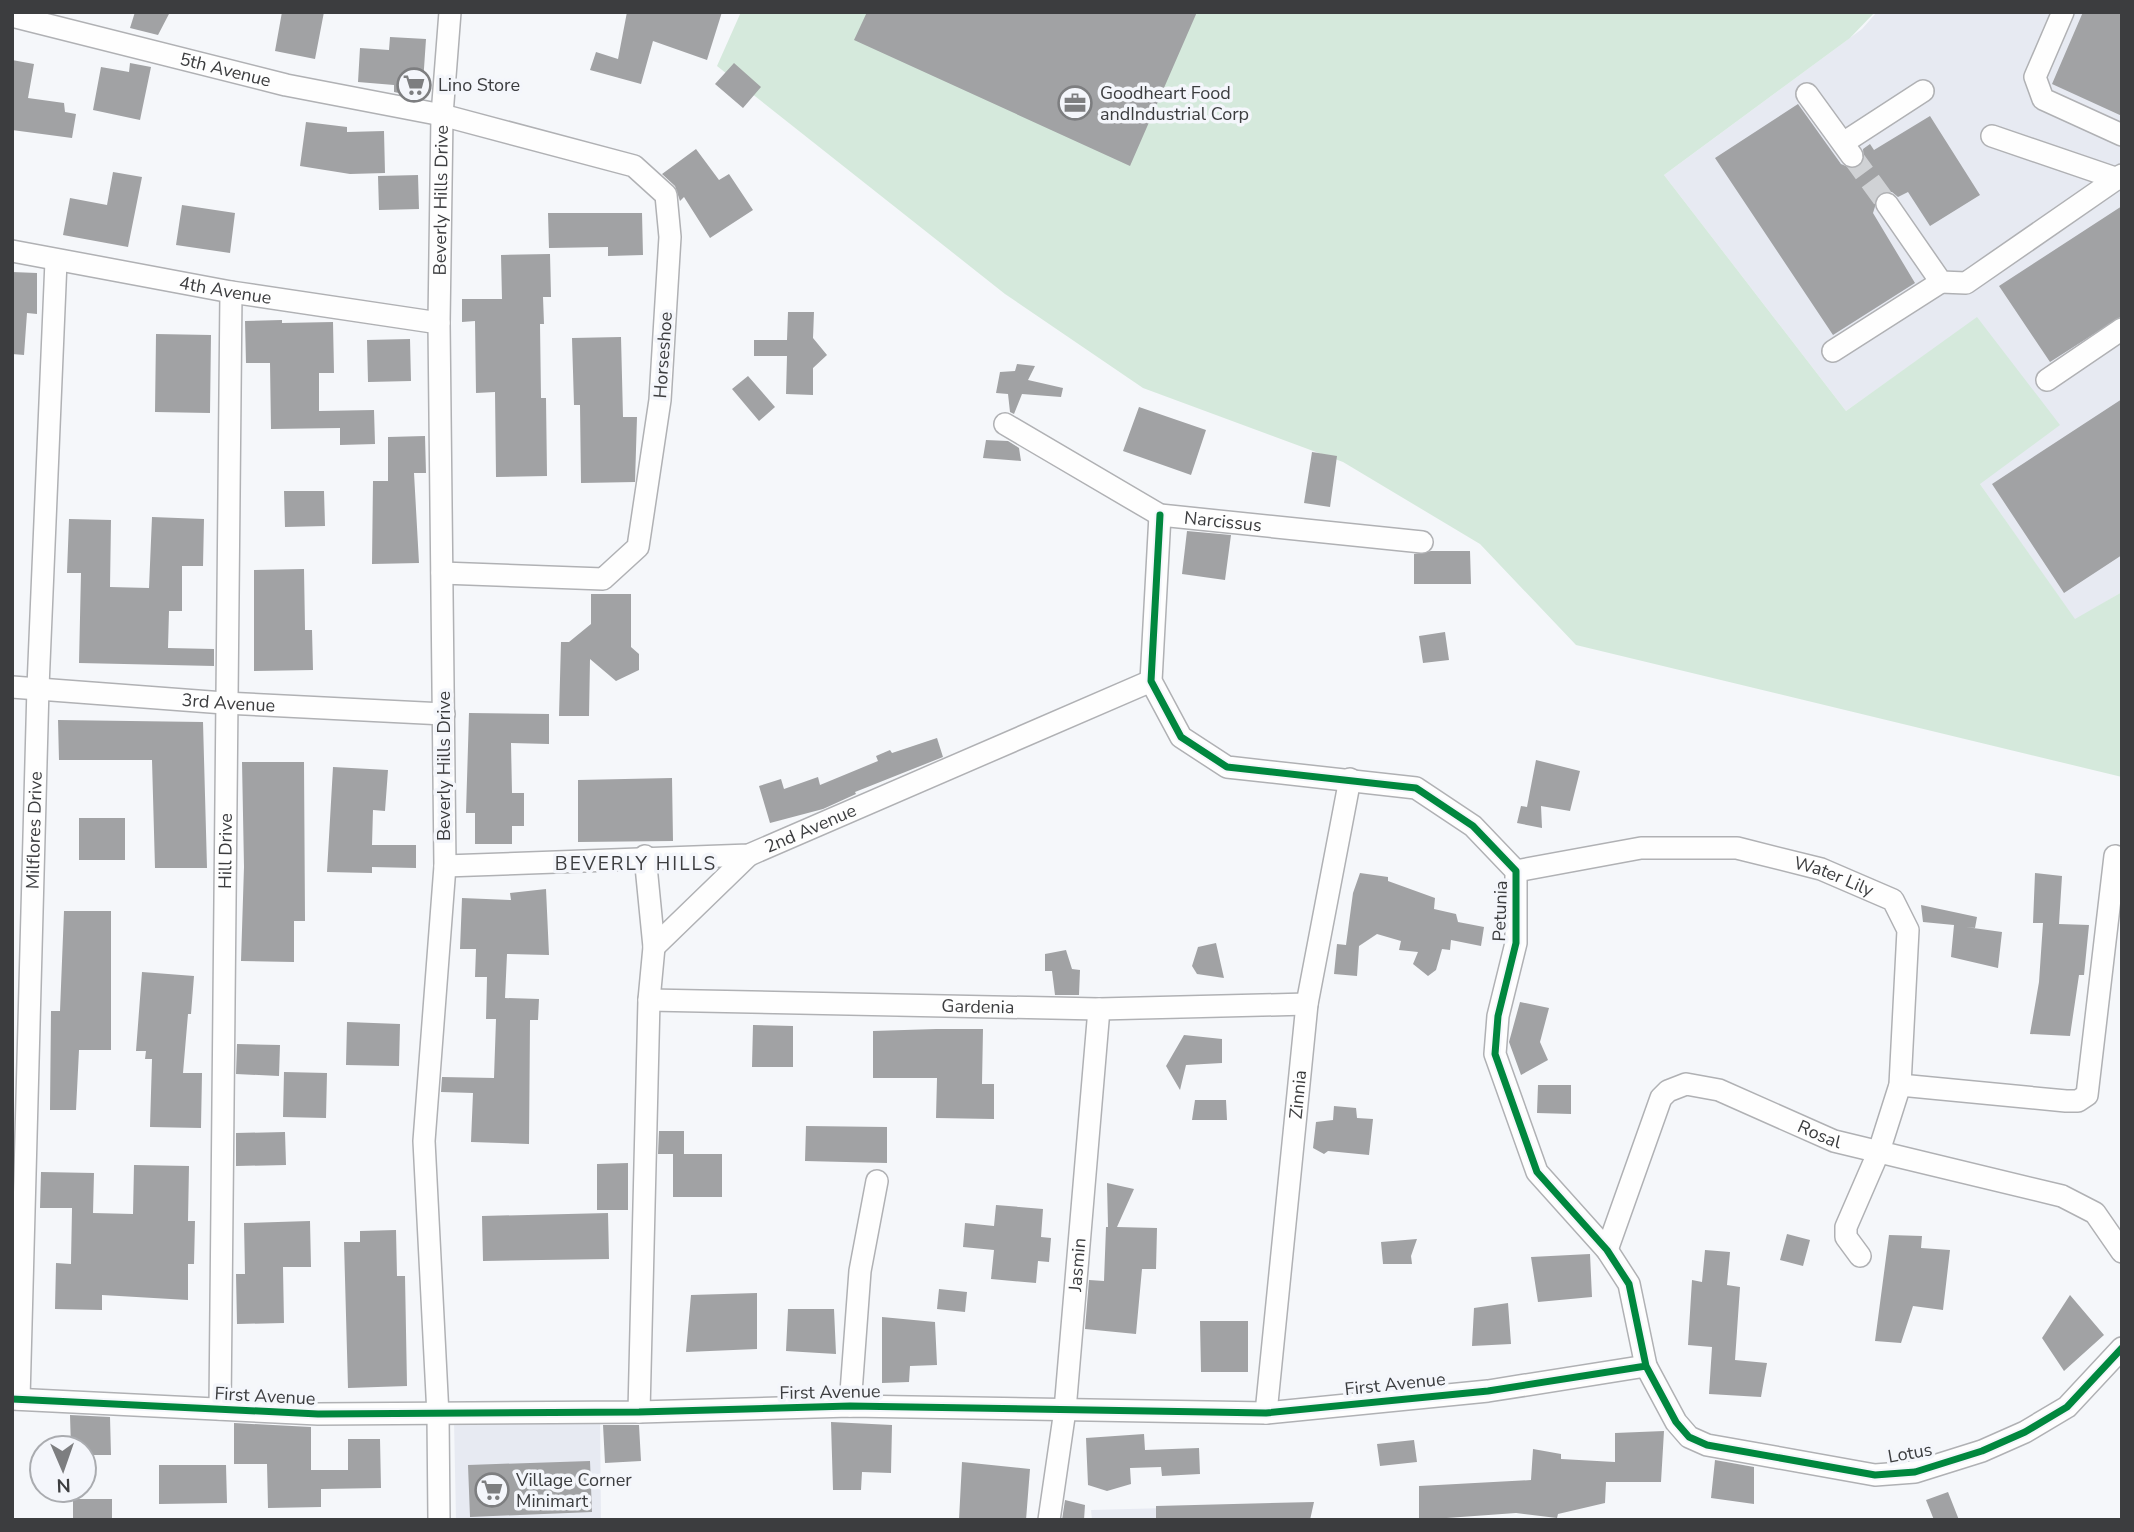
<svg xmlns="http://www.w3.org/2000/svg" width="2134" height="1532" font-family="'Nunito Sans',sans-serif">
<rect width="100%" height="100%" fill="#f5f7fa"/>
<path fill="#e7eaf2" d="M1877,12h245v580l-47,28 -95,-136 -3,-166 -131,93 -182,-236 198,-146z
M600,1416l1,104h-145l-2,-100z
M1167,1508v12h-75l-1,-10z"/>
<path fill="#d5e9dc" d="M741,12h1134l-25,26 -186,137 182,236 131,-94 83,108 -80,59 95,135 47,-27v185l-546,-132 -96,-101 -137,-82 -200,-74 -138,-94 -288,-228z"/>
<path fill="#a1a2a4" d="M135,12h35l-12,23 -28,-7z
M282,12h42l-9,47 -40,-8z
M627,12h95l-15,48 -54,-19 -12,43 -51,-14 6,-18 22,7z
M867,12h330l-67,154 -276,-126z
M2083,12h39v104l-70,-32z
M390,37l36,2 -4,59 -28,-6v-7l-36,-3 2,-34 29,2z
M12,60l22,4 -6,34 36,5 1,9 11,2 -4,24 -60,-8z
M130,63l21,4 -11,53 -47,-10 8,-43 28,5z
M734,63l27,24 -18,21 -28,-24z
M1798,104l43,60 12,5 11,-7 -1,-13 7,-5 4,6 56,-34 50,79 -50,31 -22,-34 -10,5 -6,-5 -13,2 -6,19 42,70 -82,52 -118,-177z
M306,122l41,5v5l37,-1 1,42 -35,1 -50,-8z
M696,149l23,31 10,-6 24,36 -43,28 -26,-41 -4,4 -5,-15 -13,-12z
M113,172l29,5 -14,70 -65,-12 7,-37 37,7z
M418,175l1,34 -40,1 -1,-34z
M182,205l53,8 -5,40 -54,-8z
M2122,206v110l-72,46 -51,-76z
M548,213h94l1,42 -35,1v-9l-59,1z
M550,254l1,43h-8l1,27h-4l1,74h5l1,78 -51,1 -1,-85 -19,1 -1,-72 -13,1v-23h40l-1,-44z
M12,272l25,1v41l-10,-1 -3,42 -12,-1z
M788,312h26l-1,26 14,17 -14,13v27l-27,-1 1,-38h-33v-16h33z
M282,320v3l51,-1 1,51h-15v38l55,-1 1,34 -35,1v-17l-69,1 -1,-66h-24l-1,-42z
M156,334l55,1 -1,78 -55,-1z
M621,337l2,80h14l-2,65 -54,1 -1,-78h-6l-2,-67z
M410,339l1,42 -43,1 -1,-42z
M1017,364l18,2 -7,14 35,8 -2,9 -39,-3 -8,20 -4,-2 -2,-18 -12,-1 4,-21 15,-1z
M748,376l27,31 -16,14 -27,-32z
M2122,399v156l-58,38 -72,-109z
M1139,407l67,23 -15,45 -68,-24z
M425,436l1,37h-12l5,90 -47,1 1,-83h15v-44z
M986,440l22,1 11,7 2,13 -38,-3z
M1312,452l25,4 -7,51 -26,-4z
M284,491h40l1,35 -40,1z
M152,517l52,2 -1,47h-21v45h-13l-1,37 46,1v17l-135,-3 2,-90h-14l2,-54 42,1 -1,67 39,1z
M1187,531l44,4 -6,45 -43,-6z
M1431,551h39l1,33h-57v-30z
M304,569l1,61h7l1,40 -59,1v-101z
M591,594h40v53l8,7v16l-23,11 -26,-22 -1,57h-30l2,-74h8l22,-18z
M1445,632l4,28 -26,3 -4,-27z
M469,713l80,1v30l-38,-1 1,50h12v33h-12v18h-37v-31h-9z
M58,720l145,2 4,146h-52l-3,-108h-93z
M937,738l6,19 -88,35 1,2 -33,15 -53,14 -11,-37 22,-7 3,10 34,-12 2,8 58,-24 -2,-5 14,-6 2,3z
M1536,760l44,11 -10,40 -29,-5 1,22 -25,-5 4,-17 6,1z
M242,762h62l1,159h-11v41l-53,-1 3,-94z
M333,767l55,3 -3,41 -12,-1 -1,35h44v23l-44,-1v6l-45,-1z
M672,778l1,63 -95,1v-62z
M79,818h46v42h-46z
M1360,873l28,4v4l47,17 -1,11 22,5 2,8 26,5 -3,19 -30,-6 -1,10 -8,-1 -6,21 -8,6 -15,-12 5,-12 -19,-2 2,-9 -24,-7 -18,12 -2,30 -23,-2 3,-30 9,1 7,-52z
M2035,873l27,3 -3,48 30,1 -5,50h-5l-9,61 -40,-2 9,-52 4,-59h-10z
M546,889l3,66 -42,-1 -2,44 34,1 -1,21h-8l-1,124 -58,-2 2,-49 -32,-1 1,-15 52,1 2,-59h-10l1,-42h-12l1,-28h-16l2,-51 49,2 -1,-7z
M1921,905l56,12 -2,11 -9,-1 36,5 -4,36 -47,-11 3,-32 -31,-3z
M64,911h47v139h-32l-3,60h-26l1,-99h9z
M1216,943l8,35 -27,-4 -5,-8 6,-19z
M1066,950l6,19 8,1 -1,25h-24l-3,-24h-7v-17z
M142,972l52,4 -3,38h-3l-5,59h19l-1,55 -51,-1 2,-68h-7l1,-8h-10z
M1520,1002l29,6 -9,34 8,18 -27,15 -12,-33z
M347,1022l53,2 -1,42 -53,-1z
M753,1025l40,1v41h-41z
M936,1029h47l-1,55h12v35l-58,-1 1,-40h-64v-47z
M1184,1035l38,4v24l-36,2 -6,25 -14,-24z
M237,1044l43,1 -1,31 -43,-2z
M284,1072l43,1 -1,45 -43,-1z
M1538,1085h33v29l-34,-1z
M1195,1100h31l1,20h-35z
M1334,1106l22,2 1,10 16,1 -4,36 -41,-4 -4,3 -11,-6 3,-26 17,-2z
M806,1126l81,1v36l-82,-2z
M659,1131h25v23h-26z
M285,1132l1,33 -50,1v-33z
M673,1154h49v43h-49z
M628,1163v47h-31v-46z
M134,1165l55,1 -1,55h7l-1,43h-6v36l-86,-5v15l-47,-1 1,-46 15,1 1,-56h-32l1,-36 53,1 -1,40 40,1z
M1107,1183l27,6 -17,38 40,1 -1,41h-14l-6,65 -51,-5 4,-49 15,1 2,-54h2z
M996,1205l47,4 -2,28 10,1 -2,24 -11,-1 -2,22 -45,-4 3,-29 -31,-3 2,-24 29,3z
M608,1213l1,46 -126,2 -1,-45z
M310,1221l1,46h-28l1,56 -47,1 -1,-50h9l-1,-51z
M396,1230l1,46h8l2,110 -59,2 -4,-146h16v-11z
M1787,1234l23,6 -7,26 -23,-6z
M1889,1235l33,1 -1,12 29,2 -7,60 -30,-4 -12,37 -26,-2z
M1417,1239l-6,17 1,8h-29l-2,-22z
M1705,1250l25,2 -3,33 13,2 -5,73 32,3 -6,34 -52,-3 3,-47 -24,-2 4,-65 10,2z
M1590,1254l2,43 -54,5 -7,-45z
M939,1289l28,3 -2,20 -28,-3z
M757,1293v56l-71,3 5,-57z
M2070,1295l34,40 -40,36 -22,-33z
M1508,1303l3,41 -39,2 2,-38z
M788,1309h46l2,45 -50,-3z
M882,1317l53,5 2,43 -27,1 -1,16 -27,1z
M1200,1321h48v51h-47z
M70,1415l40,2 1,38h-27v-7h-13z
M831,1422l61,3 -1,48 -29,-1 -1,18h-28z
M234,1423l77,4v43h37v-31h32l1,49 -60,1v18l-53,1 -1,-44h-33z
M603,1425h36l2,36 -36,2z
M1664,1431l-3,51h-55l-1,21 -47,11 -1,4 -41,-5 -97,7v-34l112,-6 2,-31 28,5v5l54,3v-29z
M1144,1434l1,16 54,-2 1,26 -38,2 -1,-9 -31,1 1,16 -24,7 -19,-6 -2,-47z
M1414,1440l3,22 -37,4 -3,-22z
M1715,1460l39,7v37l-43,-6z
M590,1461l2,51 -122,5 -2,-52z
M962,1462l68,7 -4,51h-67z
M159,1465h67l1,38 -68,1z
M1948,1492l11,28h-25l-8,-20z
M73,1499h39v21h-39z
M1065,1500l20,5 -1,15h-22z
M1314,1502l-4,18h-154v-14z"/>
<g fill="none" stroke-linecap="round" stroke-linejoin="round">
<path stroke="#d0d2d5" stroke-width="21" stroke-dasharray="21 10" stroke-linecap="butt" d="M1852,156l35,48"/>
<defs>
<g id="minor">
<path d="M2063,12l-28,65 8,22 79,36"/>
<path id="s1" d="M12,16l274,69 156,30 192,51 32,29 4,42 -10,163 -22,147 -35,32 -161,-6"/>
<path d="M1807,94l45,62"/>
<path d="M1992,136l126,43"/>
<path d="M1843,143l80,-52"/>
<path d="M1887,204l54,78 25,1 156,-108"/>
<path id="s2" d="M12,251l219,41 208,31"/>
<path d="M1833,351l108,-69"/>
<path d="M2047,380l75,-51"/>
<path id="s3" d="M1005,424l155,91 262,27"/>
<path d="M1160,515l-9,166 30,56 46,30 189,21 57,38 43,45v72l-18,73 -3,38 42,118 70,78 22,34 17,82 30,56 13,15 18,8 168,30 40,-3 67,-21 43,-19 42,-25 55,-59"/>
<path id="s4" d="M12,687l212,16 220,11"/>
<path id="s5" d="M445,866l304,-11 402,-174"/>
<path id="s6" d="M1516,871l125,-23h96l84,21 72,31 15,30 -8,155 -21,66 -33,76v10l14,19"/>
<path d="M654,947l95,-92"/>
<path id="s7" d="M649,1000l450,9 208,-5"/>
<path d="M1900,1085l166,16h12l9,-6 28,-239"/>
<path id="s8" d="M1607,1250l54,-152 7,-7 18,-7 33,6 115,51 228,55 33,17 27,39"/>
<path d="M12,1399l306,15 321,-2 211,-6 416,7 222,-22 158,-25"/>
<path id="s9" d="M19,1399l19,-712 18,-426"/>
<path d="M850,1406l10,-135 17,-90"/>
<path id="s10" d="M220,1409l11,-1117"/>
<path d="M639,1412l10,-412 5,-53 -9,-91"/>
<path id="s11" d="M1266,1413l41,-409 43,-225"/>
<path id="s12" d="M439,1520l-1,-105 -14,-274 21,-275 -6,-543 3,-208 8,-103"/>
<path id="s13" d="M1049,1520l16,-110 34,-401"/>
</g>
</defs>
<use href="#minor" stroke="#b0b1b4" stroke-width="24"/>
<use href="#minor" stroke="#fefefe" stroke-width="21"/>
<defs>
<path id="cycleway" d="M1160,515l-9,166 30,56 46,30 189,21 57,38 43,45v72l-18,73 -3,38 42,118 70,78 22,34 17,82 30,56 13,15 18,8 168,30 40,-3 67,-21 43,-19 42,-25 55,-59
M12,1399l306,15 321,-2 211,-6 416,7 222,-22 158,-25"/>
</defs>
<use href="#cycleway" stroke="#f4f6fb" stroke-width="11"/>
<use href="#cycleway" stroke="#00873e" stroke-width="7"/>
</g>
<defs>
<symbol id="supermarket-ring" viewBox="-11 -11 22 22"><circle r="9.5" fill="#f4f6fb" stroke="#7d7e80" stroke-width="1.5"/><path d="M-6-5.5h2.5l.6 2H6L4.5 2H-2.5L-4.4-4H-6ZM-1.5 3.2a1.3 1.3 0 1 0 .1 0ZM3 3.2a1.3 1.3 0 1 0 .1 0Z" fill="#7d7e80"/></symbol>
<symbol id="office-ring" viewBox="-11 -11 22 22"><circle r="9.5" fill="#f4f6fb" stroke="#7d7e80" stroke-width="1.5"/><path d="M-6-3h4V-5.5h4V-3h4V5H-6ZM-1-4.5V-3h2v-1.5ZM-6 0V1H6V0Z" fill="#7d7e80"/></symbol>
</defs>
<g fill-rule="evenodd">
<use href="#supermarket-ring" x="395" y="66" width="38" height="38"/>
<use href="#office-ring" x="1056" y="84" width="38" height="38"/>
<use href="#supermarket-ring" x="473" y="1471" width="38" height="38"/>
</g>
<g text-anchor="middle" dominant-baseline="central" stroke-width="7" stroke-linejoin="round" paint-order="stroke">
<g font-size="18" fill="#3c3d3f" stroke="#f4f6fb">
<text stroke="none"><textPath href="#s1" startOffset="220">5th Avenue</textPath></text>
<text stroke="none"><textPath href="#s12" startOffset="1321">Beverly Hills Drive</textPath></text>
<text stroke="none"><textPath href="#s2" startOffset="217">4th Avenue</textPath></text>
<text transform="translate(663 355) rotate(-86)">Horseshoe</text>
<text stroke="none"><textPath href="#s3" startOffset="243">Narcissus</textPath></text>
<text stroke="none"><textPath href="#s4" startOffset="217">3rd Avenue</textPath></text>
<text transform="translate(444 766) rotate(-90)">Beverly Hills Drive</text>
<text stroke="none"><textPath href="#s5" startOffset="371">2nd Avenue</textPath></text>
<text stroke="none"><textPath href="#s9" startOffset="569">Milflores Drive</textPath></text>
<text stroke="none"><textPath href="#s10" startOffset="558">Hill Drive</textPath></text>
<text stroke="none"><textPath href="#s6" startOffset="324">Water Lily</textPath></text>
<text transform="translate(1500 911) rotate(-88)">Petunia</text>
<text stroke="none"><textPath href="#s7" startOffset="329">Gardenia</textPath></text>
<text stroke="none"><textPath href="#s11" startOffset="320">Zinnia</textPath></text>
<text stroke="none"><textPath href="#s8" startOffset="334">Rosal</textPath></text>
<text stroke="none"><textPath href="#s13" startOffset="257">Jasmin</textPath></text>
<text transform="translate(1395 1384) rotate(-6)">First Avenue</text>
<text transform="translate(830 1392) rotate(-1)">First Avenue</text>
<text transform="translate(265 1396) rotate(3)">First Avenue</text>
<text transform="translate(1910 1453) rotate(-10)">Lotus</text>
</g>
<g font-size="18" fill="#3c3d3f" stroke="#f4f6fb" text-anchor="start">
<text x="438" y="85">Lino Store</text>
<text x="1100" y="93">Goodheart Food<tspan x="1100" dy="21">andIndustrial Corp</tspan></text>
<text x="516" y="1480">Village Corner<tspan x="516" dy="21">Minimart</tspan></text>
</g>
<g font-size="19" letter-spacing="2" fill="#3c3d3f" stroke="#f4f6fb">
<text x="636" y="864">BEVERLY HILLS</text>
</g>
</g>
<rect width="2134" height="1532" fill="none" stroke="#3c3d3f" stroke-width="28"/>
<g transform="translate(63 1469) rotate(178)"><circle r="33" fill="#f4f6fb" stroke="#aaacb0" stroke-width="2"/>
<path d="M0-5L12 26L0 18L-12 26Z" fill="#7d7e80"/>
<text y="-10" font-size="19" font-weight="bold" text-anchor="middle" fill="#3c3d3f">N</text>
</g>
</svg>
